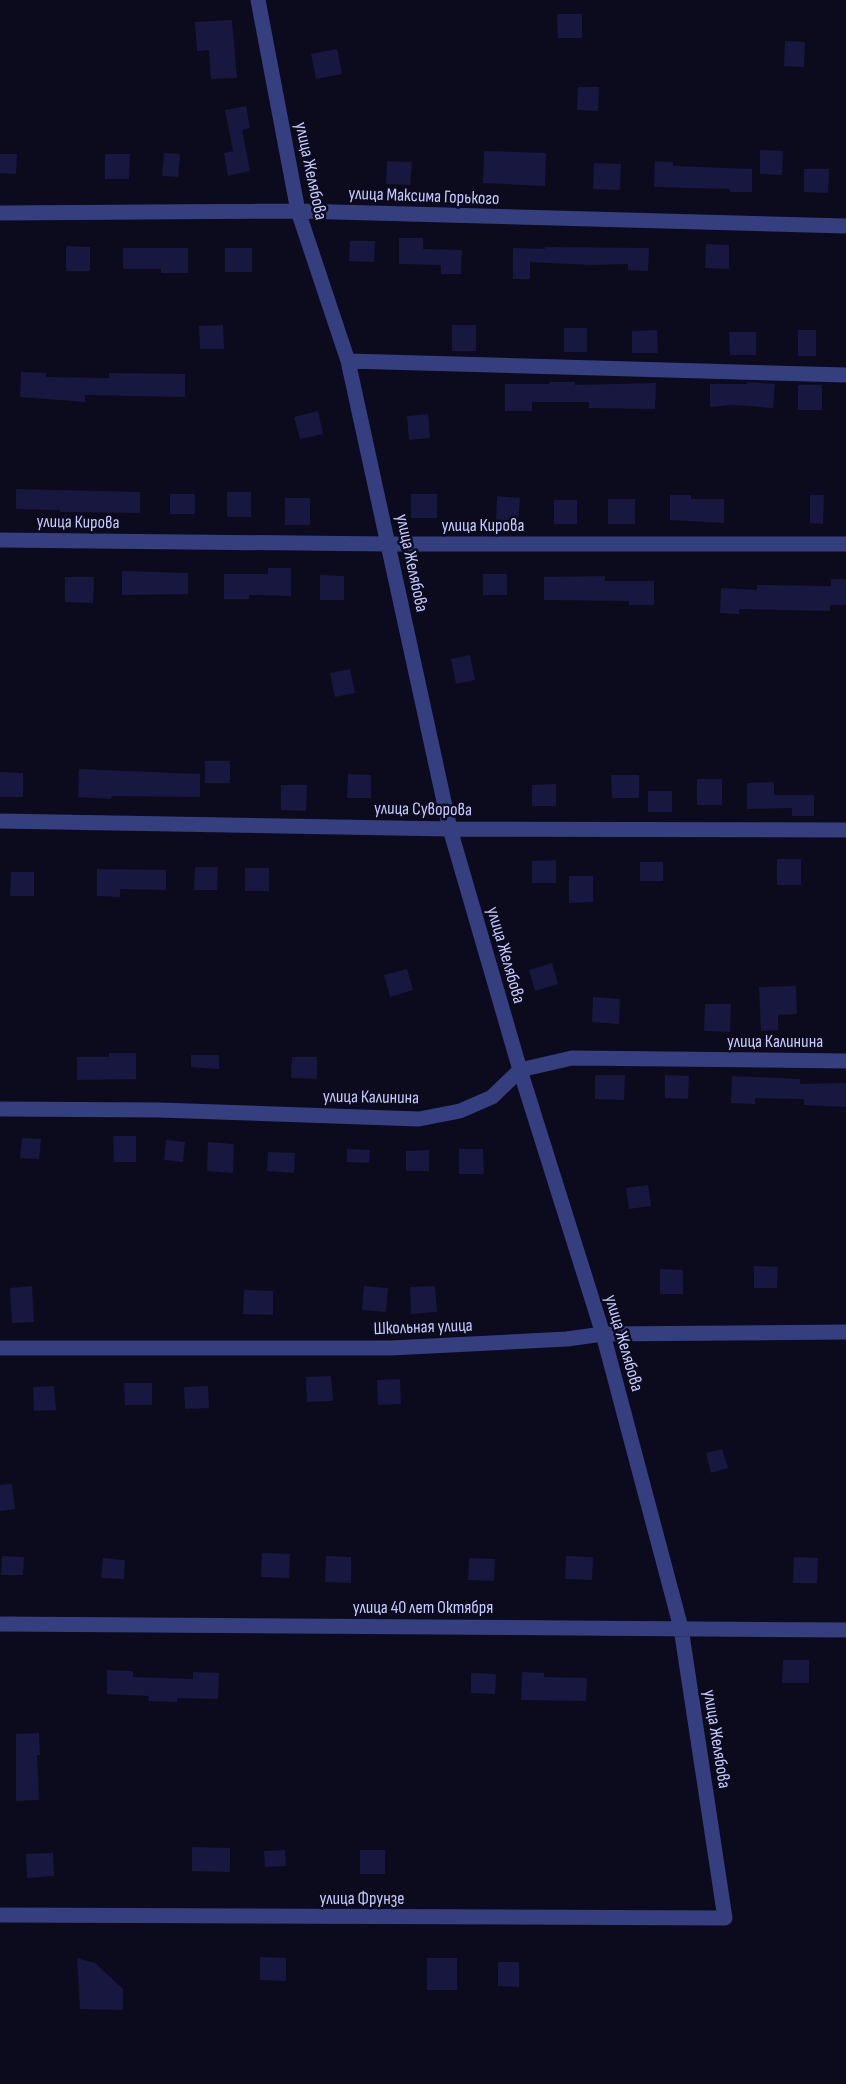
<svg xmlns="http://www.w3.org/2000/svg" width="846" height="2084" font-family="'Sofia Sans Condensed',sans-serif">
<rect width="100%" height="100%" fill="#0b0b1d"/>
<path fill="#18173f" d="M557,14h25v24h-24z
M232,20l5,58 -26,1 -2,-29 -12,1 -2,-29z
M785,41l20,1 -1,25 -20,-1z
M337,49l5,25 -26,5 -5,-25z
M578,87h21l-1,24 -21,-1z
M246,106l4,22 -8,2 8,41 -22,5 -4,-23 9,-2 -8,-41z
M760,150l23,1 -1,24 -22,-1z
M484,151l62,2 -1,33 -62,-3z
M164,153l16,1 -2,23 -16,-1z
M0,154h17l-1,20 -16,-1z
M105,154h25l-1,25h-24z
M387,161l25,1 -2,23 -24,-1z
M655,161l18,1v4l79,3v23h-22v-3l-76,-2z
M594,163l27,1 -1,26 -27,-1z
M804,169h25l-1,24 -24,-1z
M399,238h24v11l39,1 -1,24h-20v-9l-42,-1z
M350,241h25l-1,21 -25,-1z
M706,244l23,1v24l-24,-1z
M66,246l24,1v24h-24z
M545,247l104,1 -1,23 -20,-1v-6l-37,1 -61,-3v17h-17v-31l32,1z
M123,248h65v25h-27v-4h-38z
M225,248h27v24h-27z
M223,325l1,24h-24l-1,-23z
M452,325h24v26h-24z
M564,328h23v24h-23z
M657,330l1,23h-26v-22z
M798,330h18v26h-18z
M729,332h27v23h-26z
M21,372l25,1v4l63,1v-5l76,1v23l-100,-2v7l-65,-5z
M549,382h26v3l81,-2 -1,26 -66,-1v-6h-57v9h-27v-27h44z
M747,382l28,2 -2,24 -40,-3 -23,2v-23h37z
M798,385h24v25h-24z
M318,411l5,23 -23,5 -6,-22z
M428,414l2,24 -21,2 -2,-24z
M16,489l124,3v21l-80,-1v-2l-44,-1z
M227,492h24v25h-24z
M170,494h25v20h-25z
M411,494h26v24h-26z
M670,495h21v4h33v24l-54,-3z
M810,495h14l-1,29 -13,-1z
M497,496l23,2 -2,25 -22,-1z
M285,498h25v27h-25z
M608,499h27v25h-27z
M554,500h23v24h-23z
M268,568h23v28l-42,-1v4h-25v-25h44z
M122,571l66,2v21l-66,1z
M483,574h24v21h-24z
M320,575l24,1v24h-24z
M605,576v5h49v24h-25v-4l-85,-1v-23z
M65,577h29l-1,26 -28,-1z
M831,579h15v26h-16v6l-91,-2v5l-19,-1 1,-25 36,2v-5l74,1z
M470,655l5,25 -19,4 -5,-25z
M350,669l5,24 -20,4 -5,-24z
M205,761h25v22h-25z
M79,769l121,5v23l-88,-1 -1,3 -33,-2z
M0,772l23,1v24h-23z
M348,774l23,1v23h-24z
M611,775h28v23h-27z
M697,779h25v26h-25z
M774,782v13h40v21h-22v-8l-45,1v-26z
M556,784v22h-24v-21z
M281,785h26l-1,26 -25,-1z
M648,791h24v21h-24z
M777,859h24v26h-24z
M556,860v23h-24v-22z
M640,862h23v19h-23z
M195,867h23l-1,23h-23z
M245,868h24v23h-24z
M97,869l69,1v20l-46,-1v8l-23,-1z
M11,872h23v24h-24z
M569,876h24v26l-24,1z
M552,963l6,21 -23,7 -6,-21z
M407,969l6,21 -23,7 -6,-22z
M796,986l1,28 -19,1v15l-17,1 -2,-44z
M593,997l27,2 -1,25 -27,-2z
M705,1004h26l-1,28 -26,-1z
M109,1053h27v26l-59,1v-23h32z
M191,1055h28v14l-28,-2z
M292,1057h25v22l-26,-1z
M595,1075h30l-1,25 -29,-1z
M665,1075l24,1 -1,23 -23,-1z
M732,1076l68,3v5l46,-1v24l-42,-2v-6l-49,-1v6l-24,-1z
M113,1136h23v26h-22z
M22,1138l19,1 -2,20 -19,-1z
M166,1140l19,2 -2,20 -19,-2z
M208,1142l26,2 -1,29 -26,-2z
M347,1149l23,1 -1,13 -22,-1z
M459,1149h24l1,25h-25z
M429,1150v21h-23v-20z
M268,1152l27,1 -1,20 -27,-2z
M648,1185l3,21 -22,3 -3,-21z
M754,1266l24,1 -1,21h-23z
M660,1269l23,1v24h-23z
M32,1286l2,36 -22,1 -2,-35z
M364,1286l24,2 -2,24 -24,-2z
M435,1286l2,26 -26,2 -1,-27z
M244,1290l29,1v24l-30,-1z
M331,1376l2,25 -26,1 -1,-25z
M400,1379l1,25 -23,1 -1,-25z
M124,1383h28v22h-27z
M54,1386l2,24 -22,1 -1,-24z
M208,1386l1,22 -24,1 -1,-22z
M722,1449l6,19 -17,5 -5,-20z
M12,1484l3,25 -15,2v-26z
M262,1553l28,1 -1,24 -28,-1z
M2,1556l22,1 -1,18h-22z
M326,1556l25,1v26l-26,-1z
M566,1556l27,1 -1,23 -27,-1z
M794,1557l24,1 -1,25h-24z
M103,1558l22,2 -1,19 -23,-1z
M469,1558l26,1 -1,22 -26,-1z
M783,1660h26v23h-27z
M107,1670l26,1v6l60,2v-7l26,1 -1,26 -41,-1v4l-29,-1 1,-5 -42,-2z
M522,1672l22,1v4l43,1 -1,23 -65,-1z
M471,1673l25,1 -1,20 -24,-1z
M39,1733l1,22h-3l2,45 -23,1v-67z
M192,1847l38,1v24l-38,-1z
M285,1850l1,16 -21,1 -1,-16z
M360,1850h25v24h-25z
M53,1853l1,23 -27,2 -1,-24z
M260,1957l26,1v23l-26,-1z
M77,1958l18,5 28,26v21l-43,-1z
M427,1958h30v32h-30z
M498,1962h21v25l-21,-1z"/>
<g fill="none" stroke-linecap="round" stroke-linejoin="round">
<path stroke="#353e7e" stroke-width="15" d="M0,213l298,-2 548,15
M348,361l498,14
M0,540l389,4h457
M0,821l450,8 396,1
M0,1109l159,1 260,9 41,-8 32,-14 28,-27 52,-12 274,3
M0,1348h391l176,-9 36,-5 243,-2
M0,1624l846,6
M0,1915l725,3 -44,-290 -78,-294 -83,-264 -70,-241 -102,-468 -50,-150 -40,-211"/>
</g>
<g text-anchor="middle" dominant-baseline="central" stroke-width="5" stroke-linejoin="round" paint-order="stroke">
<g font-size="18" fill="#c7caff" stroke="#0b0b1d">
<text transform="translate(311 171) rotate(78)">улица Желябова</text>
<text transform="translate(424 196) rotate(2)">улица Максима Горького</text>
<text transform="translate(78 522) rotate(1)">улица Кирова</text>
<text x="483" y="525">улица Кирова</text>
<text transform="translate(412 563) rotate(78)">улица Желябова</text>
<text transform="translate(423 809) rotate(1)">улица Суворова</text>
<text transform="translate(506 955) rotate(74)">улица Желябова</text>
<text x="775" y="1041">улица Калинина</text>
<text transform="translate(371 1097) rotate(1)">улица Калинина</text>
<text transform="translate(423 1327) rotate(-2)">Школьная улица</text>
<text transform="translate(624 1343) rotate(74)">улица Желябова</text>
<text x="423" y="1607">улица 40 лет Октября</text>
<text transform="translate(717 1739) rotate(81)">улица Желябова</text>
<text x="362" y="1898">улица Фрунзе</text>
</g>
</g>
</svg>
